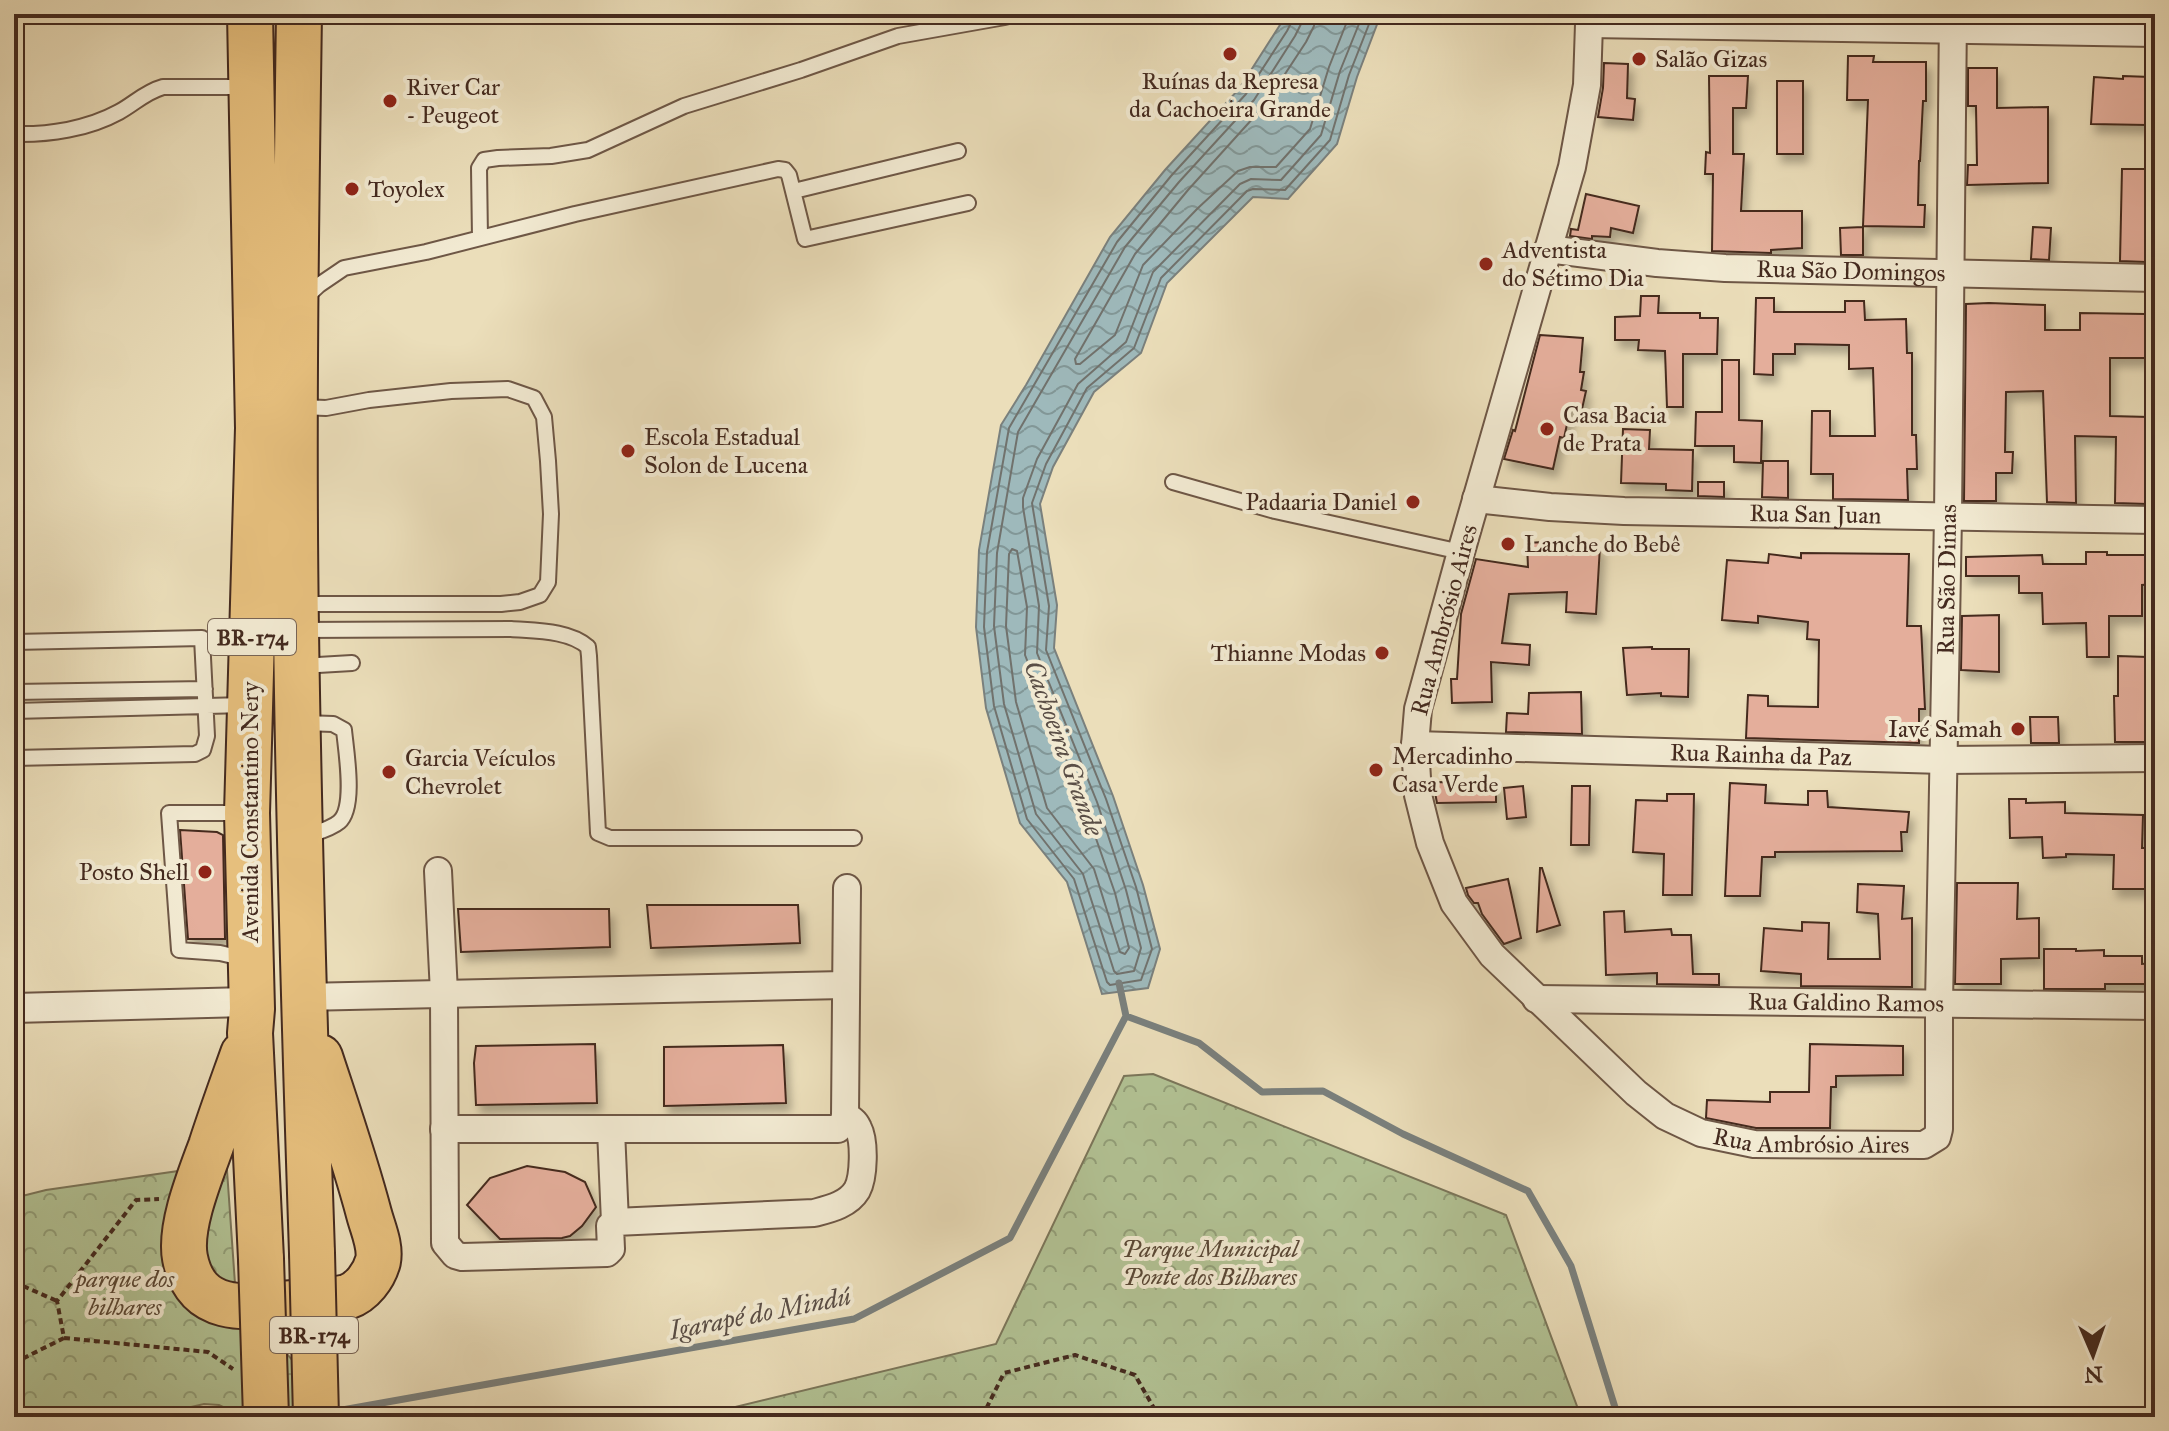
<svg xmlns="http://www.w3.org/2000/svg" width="2169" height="1431" font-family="'IM FELL Great Primer',serif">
<defs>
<pattern id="forest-crowns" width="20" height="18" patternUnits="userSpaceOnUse" patternTransform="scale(2)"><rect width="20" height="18" fill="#b2c294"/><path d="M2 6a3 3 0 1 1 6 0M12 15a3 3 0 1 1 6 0" fill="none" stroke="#929e78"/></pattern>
<pattern id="water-waves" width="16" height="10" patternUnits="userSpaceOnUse" patternTransform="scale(2)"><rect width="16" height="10" fill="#9eb9bb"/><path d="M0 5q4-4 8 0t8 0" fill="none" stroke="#829797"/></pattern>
<filter id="shadow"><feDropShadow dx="4.5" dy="8" stdDeviation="4" flood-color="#0004"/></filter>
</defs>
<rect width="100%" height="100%" fill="#ebdeba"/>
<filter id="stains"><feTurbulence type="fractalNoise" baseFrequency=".0025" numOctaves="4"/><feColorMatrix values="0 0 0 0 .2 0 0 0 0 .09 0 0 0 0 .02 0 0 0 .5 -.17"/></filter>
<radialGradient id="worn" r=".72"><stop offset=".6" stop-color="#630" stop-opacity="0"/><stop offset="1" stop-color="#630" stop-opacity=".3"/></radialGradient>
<path fill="url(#forest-crowns)" stroke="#7b765a" stroke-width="2" d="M1153,1074l353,141 75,202h-887l302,-73 128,-268z
M225,1142l11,156 108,119h-105l-5,-5 -15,-7 -15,-1 -56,13h-134v-219l32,-8 139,-20z"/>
<path fill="url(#water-waves)" stroke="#7a807d" stroke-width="2" d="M1287,14h94l-24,63 -20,67 -49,55 -35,-2 -86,86 -26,70 -47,39 -41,75 -13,37 17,101 -3,43 59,148 30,89 17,64 -12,39 -46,6 -35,-112 -47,-59 -34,-115 -10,-81 3,-77 22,-125 25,-40 84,-148 55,-67 74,-81z"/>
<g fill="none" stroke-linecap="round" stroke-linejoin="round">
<path stroke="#71726d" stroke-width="2" d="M1293,14v5l-6,12 -41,63 -75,82 -54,66 -108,186 -22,124 -3,75 10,79 33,113 47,60 33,103 3,3 31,-5 11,-31 -16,-62 -30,-88 -60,-149 3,-44 -17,-103 14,-39 41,-76 47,-40 27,-70 86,-87 6,-2 32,1 45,-50 19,-65 24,-61
M1303,14l-1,8 -7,14 -41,64 -75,82 -54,65 -107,185 -21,121 -3,73 10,78 32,110 47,60 31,97 3,3 17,-3 7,-23 -15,-58 -29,-88 -60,-149 2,-47 -16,-99v-9l14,-39 41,-75 48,-42 27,-70 87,-88 11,-5 30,1 40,-45 19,-64 23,-57
M1315,14l-1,12 -8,16 -42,64 -76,84 -53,64 -60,105 1,5h4l35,-29 28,-70 55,-57 40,-37 12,-4h26l34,-38 19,-62 21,-53
M1012,549l5,2 10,56 -2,48 60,152 30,86 14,55 -4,6 -5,-2 -26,-83 -47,-61 -31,-106 -10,-76 3,-72z"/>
<path stroke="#7a807d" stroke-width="7" d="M1119,983l7,33
M1126,1016l73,27 63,49 61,-1 80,43 125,57 43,75 47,151
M331,1412l523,-93 156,-81 116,-222"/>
</g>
<path fill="#e4ae9b" stroke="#442a1f" stroke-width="2" filter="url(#shadow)" d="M1848,56h26l-1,6h53v39h-3l-3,60h-1l-1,44h7l-1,22 -61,-1 5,-126h-21z
M1604,63l24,1 -1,34 8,1 -2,21 -35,-3 5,-29z
M1968,68h29v40l51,-1v76l-81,2 1,-20h9l-1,-59h-8z
M1709,76h39l-2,32h-13v46h11l-3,57h61v37l-31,2v3l-59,-2 1,-77h-8l1,-22 4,1z
M2123,76l27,1 -3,48 -56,-1 3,-47 29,2z
M1777,81h26v73h-26z
M2122,169h26l-2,93 -26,-1z
M1586,194l53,12 -6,27 -22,-5 -1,9 -18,-1v3l-22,-3 1,-7 7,1z
M1863,227v28h-22l-1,-27z
M2033,227l18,1 -2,32 -18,-1z
M1641,296h18l-1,17h42v5h18l-1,36h-34v53h-16l-2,-56 -27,-1 1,-10h-24v-23l25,-1z
M1756,298h18v14h71v-11h19l1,19 41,-1 1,34h5v82h4l1,34h-10l1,31 -75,-1v-25h-22l1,-63h18v25h45l-2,-68 -24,1v-24l-54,-1v10h-22v21l-19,-1z
M1989,303l56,2v25h35v-17l65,1v44h-35v58l39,1 -1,87 -33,-1 1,-66 -41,-1 1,67 -29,-1 -4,-111 -37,1 -1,60h8l-1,21h-16v28h-32l2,-197z
M1540,335l43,3 -3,34h4l-3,18 5,1 -4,18 -11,-3 -7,32 -4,-1 -7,32 -49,-10 9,-29 2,1z
M1722,360h17v60l23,1 -1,42 -27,-1v-16h-39l1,-34h26z
M1623,429l27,1 -1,19 44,1 -1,41 -26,-1v-6l-45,-1z
M1763,461h25v37l-26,-1z
M1698,482h26v15l-26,-1z
M1544,542l56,4 -4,68 -30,-2 1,-20 -58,2 -7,49 28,2 -1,20 -38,-3 1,40 -40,1 -1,-24h6l4,-65 15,-55 52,8 -1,-24z
M2086,552h21v3h48v29l-13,1v31h-33v41h-22l-1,-34 -43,1 -1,-31h-23v-17h-53v-19l76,-2 1,9h43z
M1801,553l108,1 -2,72h14l4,83h-6v34l-173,-5 2,-43 20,1v10l50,1 1,-67 -12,-1 1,-17 -50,-6v7l-36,-3 5,-60 41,3 1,-9 32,4z
M1999,615v57l-38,-2 1,-54z
M1652,647v2h37l-1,48 -27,-1v-3l-34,2 -4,-47z
M2118,656l29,1v85h-32l-1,-46h4z
M1581,692l1,42 -76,-2 1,-19 21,1 1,-21z
M2030,717h28l1,26h-28z
M1433,782l63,1v19l-59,1z
M1730,783l36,2 -1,18 43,2v-14h19l1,16 81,5 -2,20h-6l1,19 -127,1v5h-13l-2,39h-35z
M1523,786l3,31 -19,2 -3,-31z
M1572,786h18l-1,59h-18z
M1667,794h27l-2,101h-29l1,-41 -31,-2 3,-52 31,1z
M2009,799h17v4l39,-1v11l78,2 -1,33h13v41h-42l1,-34 -48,-1v3l-23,1 -1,-21 -32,1z
M180,830l37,2 6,3 2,104h-37z
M1540,868h2l18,57 -23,7z
M1508,879l13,59 -17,6 -22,-30 -4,-11h-4l-6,-8 -2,-7z
M1957,883h61l-1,36 22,-1v40l-38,1v25h-46z
M1858,884l46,2 -2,33 10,-1v69l-111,-1v-12l-40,-3 3,-43 38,3v-9l27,1 -1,36h52l-2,-45 -21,-2z
M647,905h151l2,38 -149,5z
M458,909h151l1,38 -149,5z
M1624,911l1,21 46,-3 1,6h19l2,39h26v11l-62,-1v-11l-51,2 -2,-63z
M2044,949h32v2l28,-1v6h38v8l13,-1v21h-50v5h-61z
M595,1044l2,59 -121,2 -2,-42 2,-17z
M1810,1044l93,2v29l-67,1v11h-5l-1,41h-74l-50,-10 1,-18 63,2v-10h39z
M783,1045l3,58 -122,3v-59z
M527,1166l38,6 20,10 11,25 -14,19 -12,10 -8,2 -62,1 -33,-34 23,-27z"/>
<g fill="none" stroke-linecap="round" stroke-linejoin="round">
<defs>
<path id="service" d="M14,134c35,1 74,-5 105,-22 15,-8 26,-20 44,-25h84
M794,191l164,-40
M480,238l-1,-70 5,-8 14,-2 53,-2 37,-6 96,-44 117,-36 97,-34 107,-19
M305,298l14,-13 25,-17 82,-16 149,-38 203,-45 7,1 4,5 16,64 163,-36
M300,407l26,1 43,-8 82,-9 57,-2 26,9 10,19 4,44 3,53 -3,68 -8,13 -20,7 -19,2h-200
M1173,482l102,29 186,41
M299,630l212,-1c24,2 58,1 77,18l1,9 9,177 12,5h244
M14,642l188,-4 5,98 -4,14 -8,4 -181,4
M301,666l51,-3
M14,692l191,-3
M14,711l231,-6
M304,723l29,1 11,6c2,21 12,78 -5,92 -8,7 -24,11 -35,15
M243,813h-74l10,137 41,3 26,6
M14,1001l233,-6
M14,1015l232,-6"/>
<g id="minor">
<path id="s1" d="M1588,14l1,10 -2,61 -15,82 -111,385 -43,157 -3,36 3,50 12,48 24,60 38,52 144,138 29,23 36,17 53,11 170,1 13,-8 2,-8v-125l9,-488 5,-502"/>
<path d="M1589,24l566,9"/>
<path id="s2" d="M1548,249l109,14 68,5 430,10"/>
<path id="s3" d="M1476,499l74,8 74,4 531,9"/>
<path id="s4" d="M1415,745l528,15 212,-2"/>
<path d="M438,871l6,122 1,250 10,12 7,2 145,-4 4,-4 -1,-23 5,-4 199,-9c15,-4 34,-8 43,-23 7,-13 8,-49 1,-62 -3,-7 -7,-9 -13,-12"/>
<path d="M303,997l541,-12"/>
<path id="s5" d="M1536,999l619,7"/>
<path d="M444,1129h394l5,-6 2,-7 2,-228"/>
<path d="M611,1130l4,92"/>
</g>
<path id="trunk" d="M250,14l8,414 -11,385 5,196 -2,24 11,226
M299,14c-3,205 -6,411 -3,616 3,208 9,415 16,623
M243,1054c-11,31 -22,61 -32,92 -11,30 -32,81 -26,112 12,61 68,49 114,44 15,-2 34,-1 48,-5 15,-5 27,-21 31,-36 3,-15 -5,-32 -9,-47 -14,-53 -32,-105 -49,-157"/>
</defs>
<use href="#service" stroke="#6e5746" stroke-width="18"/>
<use href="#minor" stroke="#6e5746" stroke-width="30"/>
<use href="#trunk" stroke="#442a1f" stroke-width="48"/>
<path stroke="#442a1f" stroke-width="4" stroke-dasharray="6 4" stroke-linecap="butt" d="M14,1282l43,19
M64,1338l144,14 25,17
M14,1363l50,-25 -7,-37 79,-101 23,-1
M982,1417l22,-44 71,-18 60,20 24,42"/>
<use href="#service" stroke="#f2ead2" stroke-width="14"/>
<use href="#minor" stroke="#f2ead2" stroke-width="26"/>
<use href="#trunk" stroke="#e6bf7d" stroke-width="44"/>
<defs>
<path id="trunk-bridge" d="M312,1253l4,164
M261,1259l5,158"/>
</defs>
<use href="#trunk-bridge" stroke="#442a1f" stroke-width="48" stroke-linecap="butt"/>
<use href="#trunk-bridge" stroke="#e6bf7d" stroke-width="44"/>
</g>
<g fill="#8f2418" stroke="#f2ead2" stroke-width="3">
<circle cx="1230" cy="54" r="8"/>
<circle cx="1639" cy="59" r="8"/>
<circle cx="390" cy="101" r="8"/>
<circle cx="352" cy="189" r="8"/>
<circle cx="1486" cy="264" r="8"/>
<circle cx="1547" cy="429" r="8"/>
<circle cx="628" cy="451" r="8"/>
<circle cx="1413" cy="502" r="8"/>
<circle cx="1508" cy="544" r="8"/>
<circle cx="1382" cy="653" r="8"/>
<circle cx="2018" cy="729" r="8"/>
<circle cx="1376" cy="770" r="8"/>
<circle cx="389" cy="772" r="8"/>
<circle cx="205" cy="872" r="8"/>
</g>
<g text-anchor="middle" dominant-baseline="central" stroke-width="8" stroke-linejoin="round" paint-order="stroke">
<g fill="#f2ead2" stroke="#786455" stroke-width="2">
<rect x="208" y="619" width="88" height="36" rx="6"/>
<rect x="270" y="1317" width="88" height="36" rx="6"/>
</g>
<g font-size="22" font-weight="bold" fill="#442a1f">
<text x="252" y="637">BR-174</text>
<text x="314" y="1335">BR-174</text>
</g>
<g font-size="24" fill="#442a1f" stroke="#f2ead2" text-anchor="start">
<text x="1655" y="59">Salão Gizas</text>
<text x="1230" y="81" text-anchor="middle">Ruínas da Represa<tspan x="1230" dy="28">da Cachoeira Grande</tspan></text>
<text x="406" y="87">River Car<tspan x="406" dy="28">- Peugeot</tspan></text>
<text x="368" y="189">Toyolex</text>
<text x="1502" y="250">Adventista<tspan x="1502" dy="28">do Sétimo Dia</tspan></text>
<text x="1563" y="415">Casa Bacia<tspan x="1563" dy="28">de Prata</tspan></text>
<text x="644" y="437">Escola Estadual<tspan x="644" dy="28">Solon de Lucena</tspan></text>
<text x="1397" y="502" text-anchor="end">Padaaria Daniel</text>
<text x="1524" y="544">Lanche do Bebê</text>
<text x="1366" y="653" text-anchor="end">Thianne Modas</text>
<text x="2002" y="729" text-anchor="end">Iavé Samah</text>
<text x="1392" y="756">Mercadinho<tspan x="1392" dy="28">Casa Verde</tspan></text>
<text x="405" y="758">Garcia Veículos<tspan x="405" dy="28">Chevrolet</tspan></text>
<text x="189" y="872" text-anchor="end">Posto Shell</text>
</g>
<g font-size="24" fill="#442a1f" stroke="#f2ead2">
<text stroke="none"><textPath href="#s2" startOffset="304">Rua São Domingos</textPath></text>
<text stroke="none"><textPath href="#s3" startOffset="340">Rua San Juan</textPath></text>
<text stroke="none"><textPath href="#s1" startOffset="2056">Rua São Dimas</textPath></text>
<text transform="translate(1444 620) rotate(-75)">Rua Ambrósio Aires</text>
<text stroke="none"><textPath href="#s4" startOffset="346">Rua Rainha da Paz</textPath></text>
<text transform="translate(250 812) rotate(-90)">Avenida Constantino Nery</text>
<text stroke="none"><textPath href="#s5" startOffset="310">Rua Galdino Ramos</textPath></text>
<text stroke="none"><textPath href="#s1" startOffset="1370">Rua Ambrósio Aires</textPath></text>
</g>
<g font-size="24" font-style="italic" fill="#5a4836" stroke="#f2ead2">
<text x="1210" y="1249">Parque Municipal<tspan x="1210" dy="28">Ponte dos Bilhares</tspan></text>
<text x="125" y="1279">parque dos<tspan x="125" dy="28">bilhares</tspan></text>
</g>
<g font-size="26" font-style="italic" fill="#5a4e46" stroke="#f2ead2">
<text transform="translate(1064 748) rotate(70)">Cachoeira Grande</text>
<text transform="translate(760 1313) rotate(-11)">Igarapé do Mindú</text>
</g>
</g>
<rect width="2169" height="1431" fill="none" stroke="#ebdeba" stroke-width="48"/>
<rect x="16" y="16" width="2137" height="1399" fill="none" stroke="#442a1f" stroke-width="4"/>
<rect x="24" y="24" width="2121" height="1383" fill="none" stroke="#442a1f" stroke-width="2"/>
<g transform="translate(2093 1355) rotate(178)" stroke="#f2ead2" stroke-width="6" paint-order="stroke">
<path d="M0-6L14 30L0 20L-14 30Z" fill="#442a1f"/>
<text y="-12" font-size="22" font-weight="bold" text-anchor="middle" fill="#442a1f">N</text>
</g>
<rect width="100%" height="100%" filter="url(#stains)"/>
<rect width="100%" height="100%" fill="url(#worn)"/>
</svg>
